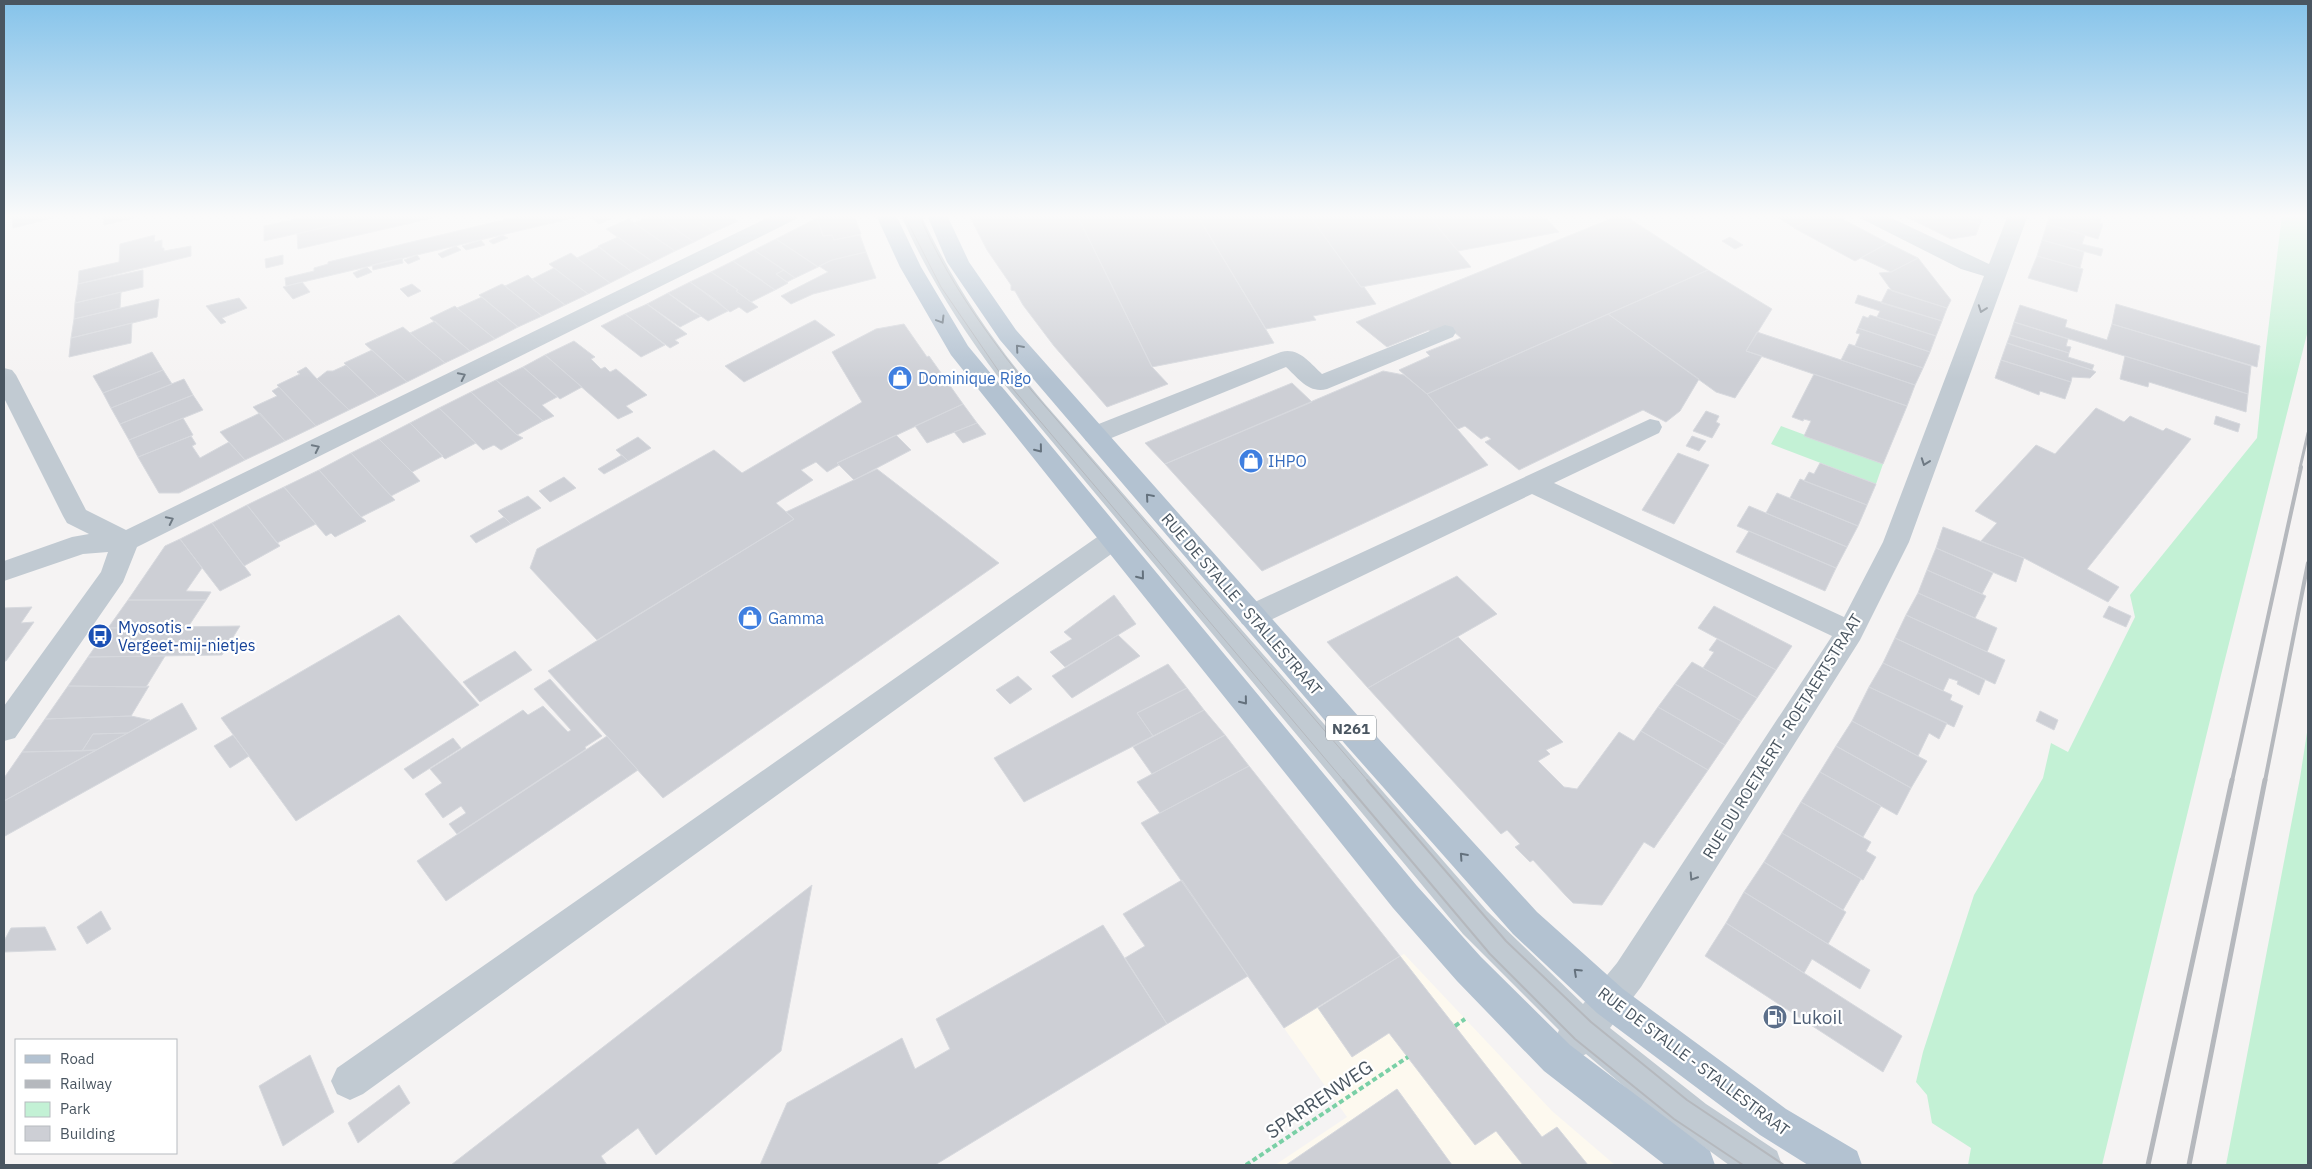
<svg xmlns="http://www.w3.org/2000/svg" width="2312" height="1169" font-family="'IBM Plex Sans',sans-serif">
<rect width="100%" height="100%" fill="#f5f3f3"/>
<path fill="#fdf9ef" d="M1404,954l148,157 63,54h-340l72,-48 -63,-89z"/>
<path fill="#c3f1d5" d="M2282,215h26v115l-87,345 -119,490h-134l3,-17 -39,-25 -5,-28 -11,-13 7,-30 51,-157 69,-117 8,-35 17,9 67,-135 -5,-22 127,-157 9,-90z
M1781,426l102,38 -7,20 -105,-40z
M2308,726v439h-82l74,-387z"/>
<path fill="#cdcfd5" stroke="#d7d9de" d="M12,215h43l1,2 -43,11z
M103,215h31v3l-30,7z
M314,215h65l-115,26v-15z
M379,215h67l-148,34 -1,-15z
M524,215h25l3,8 -266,63 -1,-8 29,-7v-3l14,-4v-2z
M549,215h36l-33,8z
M606,215l5,4 -12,5 -9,-8z
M652,215h3l39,27 -19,9 -41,-28z
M655,215h34l25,17 -20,10z
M689,215h40l9,6 -24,11z
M823,215h31l7,19 -27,6 -2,-5 -9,1 -6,-18z
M969,215h108l75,152 16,17 -61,23 -53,-61 -31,-41 -8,-14 -4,-1v-5l-24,-35z
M1077,215h120l77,128 -122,24z
M1197,215h112l52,72h3l12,17 -63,12 3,4 -50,9z
M1309,215h119l43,52 -110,20z
M1428,215h115l16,17 -101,19z
M1620,215h4l84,55 -281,124 -28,-24 31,-14 -4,-4 35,-14 -14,-12 -17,6 -1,-2 -42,17 -31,-25z
M1774,215h45l-24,13z
M1819,215h16l53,28 -33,18 -61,-33z
M1902,215h40l-19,10z
M1942,215h9l29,9 -4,11 -25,4 -28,-14z
M1951,215h32l-3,9z
M2050,215h22l31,9 -5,15 -51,-15z
M2072,215h26l3,2 -1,6z
M817,218l6,18 9,-1 2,5 26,-5 6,17 -34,8 -14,7 -42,-28z
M628,219l6,4 41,28 -22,11 -47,-33z
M2047,224l38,11 -3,9 21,5 -2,7 -59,-16z
M155,235l-1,7 8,-2v8h2v3l27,-5v10l-113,28 1,-13 40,-9 1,-18z
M502,235l6,3 -15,6 -4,-3z
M618,237l35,25 -21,10 -34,-26z
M1730,237l13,8 -8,4 -13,-8z
M776,239l42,28 -23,11 -41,-28z
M481,240l4,5 -19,5 -4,-4z
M2042,240l42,12 -4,16 -43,-12z
M1888,243l30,15 -27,14 -30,-14z
M456,246l5,4 -19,8 -4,-4z
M599,247l11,9 22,16 -22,11 -33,-25z
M754,250l30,20 -8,4 12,9 -13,7 -42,-29z
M866,252l10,26 -63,16 -22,10 -10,-8 47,-24 -9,-6 13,-6z
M571,253l6,5 33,25 -22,11 -39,-30z
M283,255v9l-17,4 -1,-9z
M417,255l3,4 -12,5 -4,-4z
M2037,256l46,13 -6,23 -49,-14z
M402,258l1,5 -30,7 -1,-5z
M1918,258l33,42 -4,8 -55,-17 -13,-18 12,-1z
M733,261l30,20h-1l13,9 -24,12 -15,-11 2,-1 -27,-18z
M367,267l5,5 -15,6 -4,-5z
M554,268l34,26 -23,11 -33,-26z
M143,270v17l-68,16 3,-19z
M784,270l11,8 -8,4 -11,-8z
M1708,270l64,39 -26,42 16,5 -27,42 -19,-6 -108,-78z
M711,272l27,18 -2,1 22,16 -11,6 -8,-6 -9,5 -40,-30z
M528,275l4,4 33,26 -23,11 -37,-30z
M302,282l8,10 -17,7 -10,-12z
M690,282l26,18 12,11 -20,10 -40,-28z
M412,284l9,7 -13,6 -8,-8z
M502,284l3,2 37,30 -24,11 -39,-32z
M1888,289l59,19 -5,13 -61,-18z
M121,292l-1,16 -46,11 1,-16z
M668,293l25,19 8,4 -21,11 -33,-23z
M1858,295l84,26 -6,15 -59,-19 3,-6 -25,-8z
M482,297l36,30 -23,12 -38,-31z
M239,298l8,10 -25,10 4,4 -5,2 -15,-18z
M159,299l-2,18 -86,21 3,-19z
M647,304l40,30 -12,6 4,3 -9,5 -45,-34z
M2116,304l144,42 -3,21 -145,-43z
M2020,305l47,15 -2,7 42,13 5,-16 139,42 -3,28 -234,-72z
M455,306l2,2 38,31 -25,12 -40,-33z
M625,314l40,31 -24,12 -40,-31z
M1608,314l91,65 -19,32 -14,11 -23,-12 -124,60 -34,-28 6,-3 -4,-3 -6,3 -16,-13 -7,3 -3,-3 -28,-32z
M1870,315l66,21 -6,16 -72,-24 5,-12 5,2z
M815,320l20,15 -91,47 -19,-16z
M435,321l35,30 -25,12 -35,-30z
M2014,322l54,17 -2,7 5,1 -2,6 -59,-18z
M132,323l-1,20 -62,14 2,-19z
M904,324l23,33 2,-1 34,48 -126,59 2,2 -12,7 -11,-10 -15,8 12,10 -37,23 18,16 -197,121 -67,-72 7,-19 177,-99 28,23 120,-71 -30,-50 44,-23z
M403,327l42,36 -38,19 -42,-38z
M1858,328l72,24 -7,16 -68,-22 5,-12 -4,-1z
M1757,332l84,28 74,25 -8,21 -161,-55z
M2010,335l59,18 -1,4 26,8 -2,5 -85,-27z
M574,341l21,16 -4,2 10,10 4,-2 5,5 6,-3 31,26 -21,11 7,6 -15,7 -73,-64z
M2007,343l85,27 4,2 -6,6 -18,-1 -1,5 -70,-22z
M1849,344l74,24 -8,17 -74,-25z
M372,350l35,32 -29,14 -34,-33z
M152,352l11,18 -60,23 -10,-17z
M545,355l37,32 -22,12 -37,-32z
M2125,356l123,38 -2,18 -97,-30 -1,5 -28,-8z
M2001,360l70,22 -6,17 -25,-8 -1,4 -44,-17z
M346,365l32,31 -29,14 -32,-31 10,-8h6z
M306,367l11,12 32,31 -33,16 -39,-41 23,-11 -3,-2z
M523,367l34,30 -15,8 12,11 -11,5 -47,-41z
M163,370l9,14 -61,24 -8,-15z
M1383,371l21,4 23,19 61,71 -226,106 -97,-107z
M1814,374l93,32 -24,58 -79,-28 7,-15 -7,-2 -1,2 -11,-4z
M184,379l9,16 -73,29 -9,-16z
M496,380l47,41 -26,14 -46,-43z
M1292,383l20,19 -147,62 -20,-21z
M279,387l37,39 -31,15 -32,-34 24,-11 -5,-5z
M471,392l46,43 6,3 -22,12 -7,-5 -11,5 -44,-42z
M193,395l10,15 -74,30 -9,-16z
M963,404l14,19 -50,20 -12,-17z
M439,408l37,35 -31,16 -35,-36z
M2096,408l28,14 6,-6 33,15 3,-3 25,11 -104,130 32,18 -11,15 -84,-44 -43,-17 16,-18 -22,-12 61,-66 19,9z
M1706,411l13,5 -3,6 4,2 -8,14 -19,-7z
M260,413l25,28 -40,19 -25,-28z
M2216,416l24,8 -2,8 -24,-8z
M183,418l10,17 -55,22 -9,-17z
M410,423l33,33 -31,16 -33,-33z
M977,423l9,11 -23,9 -9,-11z
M896,435l15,15 -57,30 -17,-17z
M191,436l5,8 -4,2 8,12 29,-16 16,18 -66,33h-20l-21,-36z
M1692,436l14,5 -7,10 -13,-5z
M638,437l13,11 -23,13 -12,-11z
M379,439l33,33 8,9 -29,15 -40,-43z
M351,453l44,47 -34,17 -42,-47z
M1678,453l31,12 -35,59 -32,-14z
M622,455l6,6 -24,13 -6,-5z
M1820,463l56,21 -9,21 -63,-24 5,-9 5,2z
M877,469l122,94 -336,235 -115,-127 246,-152 -8,-7z
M319,470l42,47 5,4 -31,16 -4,-4 -5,3 -42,-49z
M564,477l12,11 -26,14 -11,-11z
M1800,479l67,26 -9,21 -68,-28z
M284,487l32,37 -39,19 -30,-38z
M1777,493l81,33 -11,21 -81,-34z
M528,496l13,12 -30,16 -13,-13z
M247,505l33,41 -36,20 -32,-43z
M1749,506l98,41 -11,21 -99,-42z
M504,517l7,7 -35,19 -6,-7z
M212,523l39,52 -31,16 -40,-52z
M1943,527l81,31 -8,24 -80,-34z
M1749,531l87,37 -11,23 -89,-39z
M180,539l22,29 -16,23 25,1 -5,8h-78l37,-54z
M1936,548l57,25 -11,21 -55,-24z
M1927,570l59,26 -11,22 -57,-25z
M1457,576l40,38 -129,74 -41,-46z
M1918,593l79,35 -10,24 -81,-37z
M1114,595l22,29 -71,43 -15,-15 22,-13 -8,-7z
M128,600h78l-18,27 -80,1z
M1714,606l78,40 -16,24 -78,-42z
M2109,606l22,10 -5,11 -23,-10z
M32,607l-11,16 13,-1 -28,39h-2v-53z
M399,615l80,90 -183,116 -75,-103z
M1906,615l99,45 -10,24 -100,-46z
M240,626l-18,29 -134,2 20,-29z
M1118,635l22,21 -68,42 -20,-22z
M1458,637l105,105 -17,8 4,4 -12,7 26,26 13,2 42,-57 15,9 7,-10 67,39 -54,78 -10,-6 -42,63 -29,-2 -7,-7 -33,-36 -3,2 -15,-15 5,-3 -13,-14 -6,4 -133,-146z
M1895,638l90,42 -6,15 -22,-11 1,-3 -9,-3 -6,13 -60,-28z
M1717,639l59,31 -19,28 -54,-30 11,-16 -5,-2z
M515,651l17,19 -52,32 -17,-20z
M165,656l-19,31 -78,-1 20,-29z
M1692,662l65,36 -16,23 -66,-37z
M1883,663l69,32 -2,5 13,6 -9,21 -85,-40z
M1168,664l19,24 -50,25 16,23 -129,66 -30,-44z
M1018,676l14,13 -22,15 -14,-14z
M550,679l52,57 -17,11 1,2 -129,85 -8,-10 17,-11 -5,-7 -18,12 -18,-24 17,-11 -12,-14 93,-59 5,5 15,-9 25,26 3,-2 -37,-41z
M1675,684l66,37 -16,24 -67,-38z
M68,686l78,1 3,-1 -18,30 -86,3z
M1869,687l78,36 -8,16 -10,-6 -11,23 -66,-35z
M1187,688l17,22 -51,26 -16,-23z
M182,703l15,26 -192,107 -1,-35z
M1658,707l67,38 -17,25 -67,-39z
M1204,710l21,25 -73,39 -19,-27z
M2040,711l18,9 -4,10 -18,-9z
M131,716l19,4 -22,13 -35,1 -11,17 -60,1 23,-33z
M1852,721l75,40 -16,27 -75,-42z
M128,733l-32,17 -14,1 11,-17z
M233,735l16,21 -19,12 -16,-22z
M1225,735l24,31 -89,47 -23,-31z
M607,736l31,34 -192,131 -29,-40z
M453,738l8,10 -48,31 -9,-10z
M1836,746l75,42 -14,27 -77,-43z
M96,750l-92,51v-23l18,-26z
M1249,766l151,190 -116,72 -143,-205z
M1820,772l61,34 -18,31 -62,-35z
M1801,802l70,40 -5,9 10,6 -13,23 -81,-47z
M1782,833l79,46 -18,31 -79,-48z
M1764,862l82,50 -18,32 -84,-52z
M1182,880l66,96 -81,48 -42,-66 20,-12 -22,-32z
M812,885l-31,166 -125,104 -18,-27 -37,28 6,9h-156z
M1744,892l126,78 -10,19 -48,-30 -8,14 -78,-50z
M101,911l10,18 -24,15 -10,-17z
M1726,923l176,113 -19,36 -178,-116z
M1103,925l64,99 -232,141h-175l27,-62 115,-65 13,31 35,-20 -14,-30z
M45,927l11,23 -52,2v-11l7,-13z
M1400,956l142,181 15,-10 31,38h-65l-27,-34 -21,14 -86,-112 -37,24 -34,-49z
M310,1055l24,57 -51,34 -24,-60z
M399,1085l11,18 -52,40 -10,-20z
M1397,1089l55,76h-166z"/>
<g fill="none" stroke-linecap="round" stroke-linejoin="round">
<path stroke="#7ad0a6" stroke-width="4" stroke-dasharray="5 3" stroke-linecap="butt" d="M1455,1026l10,-7
M1246,1165l162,-108"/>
<path fill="#c1cad2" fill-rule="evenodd" d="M773,215h26l-3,4 -659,328 -14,35 -108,156 -11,3v-35l97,-134 7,-20 -25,2 -79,27v-20l68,-24 17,-3 -22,-11 -4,-7 -59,-118v-30l8,2 4,5 70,135 40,20z
M901,215h20c35,74 72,127 124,189l442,507 96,93 34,-41 215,-327 -300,-142 -270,130 -10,3 -10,-3 -4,-8 4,-8 408,-189 9,2 3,6 -3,6 -105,50 290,134 39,-75 101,-266 -23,-7 -99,-50 -3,-4h26l104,49 19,-49h20l-119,327 -49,98 -219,347 -31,41 96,76 71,47 5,14h-53l-84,-61 -59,-50 -15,8 -13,-5 -5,-13 6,-14 -96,-96 -464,-556c-39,-52 -72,-104 -98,-163z
M1445,325l8,2 3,5 -3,5 -126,52c-18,5 -29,-11 -41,-22l-182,74 -9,2 -9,-2 -3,-6 3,-6 195,-77c18,-5 29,11 41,22z
M1112,530l9,3 4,7 -4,7 -758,547 -13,6 -13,-6 -6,-13 6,-13 766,-535z"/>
<path fill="#b3c2d1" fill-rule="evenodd" d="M876,215h20l25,52 47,79 449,540 64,71 89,88 140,106 5,14h-50l-121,-94 -87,-90 -64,-73 -442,-553 -51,-88z
M927,215h20l22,47 47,68 351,396 170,186 86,77 163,120 71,42 5,14h-54l-48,-30 -163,-122 -84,-79 -168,-190 -345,-404 -53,-78z"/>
<path stroke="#b5b8bd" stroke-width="1" d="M904,215l37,72 61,89 342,405
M919,215c28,65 69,121 113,176l336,390"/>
<path stroke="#b5b8bd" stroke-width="2" d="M1343,780l147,174 85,85 99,80 69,46
M1367,780l139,161 85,81 96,78 97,65"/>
<path stroke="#b5b8bd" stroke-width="3" d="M2300,468l8,-35"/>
<path stroke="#b5b8bd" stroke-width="4" d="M2232,781l69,-314
M2265,781l43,-218"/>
<path stroke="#b5b8bd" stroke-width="5" d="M2148,1165l84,-385
M2189,1165l76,-385"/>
</g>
<defs><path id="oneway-chevron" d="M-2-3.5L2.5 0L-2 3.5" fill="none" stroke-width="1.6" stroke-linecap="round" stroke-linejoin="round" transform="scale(1.25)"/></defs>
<g stroke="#6e7983">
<use href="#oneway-chevron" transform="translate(1982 309) rotate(110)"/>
<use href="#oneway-chevron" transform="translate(462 376) rotate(-26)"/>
<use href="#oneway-chevron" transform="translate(316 448) rotate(-26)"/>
<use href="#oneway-chevron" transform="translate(1925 462) rotate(110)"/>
<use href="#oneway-chevron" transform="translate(170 520) rotate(-26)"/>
<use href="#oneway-chevron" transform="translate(1693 877) rotate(123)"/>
</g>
<g stroke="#64717d">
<use href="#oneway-chevron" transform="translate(941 320) rotate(59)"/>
<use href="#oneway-chevron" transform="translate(1019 348) rotate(-131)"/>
<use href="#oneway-chevron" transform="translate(1039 449) rotate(51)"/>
<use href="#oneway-chevron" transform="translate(1149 497) rotate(-131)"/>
<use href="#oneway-chevron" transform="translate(1141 576) rotate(51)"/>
<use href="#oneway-chevron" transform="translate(1244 701) rotate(51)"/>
<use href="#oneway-chevron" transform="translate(1463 856) rotate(-132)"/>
<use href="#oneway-chevron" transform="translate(1577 972) rotate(-137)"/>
</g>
<linearGradient id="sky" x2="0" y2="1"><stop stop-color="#85c3ea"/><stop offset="0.57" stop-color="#fafafa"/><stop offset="1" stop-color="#fafafa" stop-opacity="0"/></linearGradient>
<rect width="2312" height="379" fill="url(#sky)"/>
<defs>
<symbol id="shop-disc" viewBox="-11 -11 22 22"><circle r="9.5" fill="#3f7fe0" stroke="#fff"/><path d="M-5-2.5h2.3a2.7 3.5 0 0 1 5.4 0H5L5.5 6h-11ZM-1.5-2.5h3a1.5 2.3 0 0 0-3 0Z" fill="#fff"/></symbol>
<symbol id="bus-disc" viewBox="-11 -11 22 22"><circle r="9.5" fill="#1a4fb4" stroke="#fff"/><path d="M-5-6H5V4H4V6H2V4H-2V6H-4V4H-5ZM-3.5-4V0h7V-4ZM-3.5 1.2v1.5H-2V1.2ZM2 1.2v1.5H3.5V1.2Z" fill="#fff"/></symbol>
<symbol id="fuel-disc" viewBox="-11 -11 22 22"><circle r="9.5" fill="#5c6f8a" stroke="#fff"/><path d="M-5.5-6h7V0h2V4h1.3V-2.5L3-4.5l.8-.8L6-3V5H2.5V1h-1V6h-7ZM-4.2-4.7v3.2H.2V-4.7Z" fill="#fff"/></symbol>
</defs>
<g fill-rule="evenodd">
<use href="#shop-disc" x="886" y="364" width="28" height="28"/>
<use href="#shop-disc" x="1237" y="447" width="28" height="28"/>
<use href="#shop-disc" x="736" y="604" width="28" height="28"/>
<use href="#bus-disc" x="86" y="622" width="28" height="28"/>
<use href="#fuel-disc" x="1761" y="1003" width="28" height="28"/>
</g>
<g text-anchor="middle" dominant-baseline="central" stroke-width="4.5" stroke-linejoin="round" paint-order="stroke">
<rect fill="#fff" stroke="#808990" stroke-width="1" x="1326" y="715.5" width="50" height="25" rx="4"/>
<g font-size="15" font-weight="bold" fill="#4a5661">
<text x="1351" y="728">N261</text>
</g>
<g font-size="16" fill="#366cbe" stroke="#fff" text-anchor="start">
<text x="918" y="378">Dominique Rigo</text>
<text x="1268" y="461">IHPO</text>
<text x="768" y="618">Gamma</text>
</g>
<g font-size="16" fill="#4a5661" stroke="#fff">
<text transform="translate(1242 604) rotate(49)">RUE DE STALLE - STALLESTRAAT</text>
<text transform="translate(1782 736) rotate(-58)">RUE DU ROETAERT - ROETAERTSTRAAT</text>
<text transform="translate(1694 1061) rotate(37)">RUE DE STALLE - STALLESTRAAT</text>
</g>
<g font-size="16" fill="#164399" stroke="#fff" text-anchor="start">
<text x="118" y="627">Myosotis -<tspan x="118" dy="18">Vergeet-mij-nietjes</tspan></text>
</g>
<g font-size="19" fill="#4e5e75" stroke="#fff" text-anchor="start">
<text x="1792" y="1017">Lukoil</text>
</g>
<g font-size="19" fill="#4a5661" stroke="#fff">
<text transform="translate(1319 1099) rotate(-34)">SPARRENWEG</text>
</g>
</g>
<rect width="2312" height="1169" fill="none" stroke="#4a5661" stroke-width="10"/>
<rect x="15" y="1039" width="162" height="115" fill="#ffffff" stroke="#b7bbc0"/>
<rect x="25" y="1055" width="25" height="8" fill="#b3c2d1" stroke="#b7bbc0"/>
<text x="60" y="1064" font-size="15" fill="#4a5661">Road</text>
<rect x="25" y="1080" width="25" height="8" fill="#b5b8bd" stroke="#b7bbc0"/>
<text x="60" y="1089" font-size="15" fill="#4a5661">Railway</text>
<rect x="25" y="1102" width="25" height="15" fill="#c3f1d5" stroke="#b7bbc0"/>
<text x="60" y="1114" font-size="15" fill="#4a5661">Park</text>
<rect x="25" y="1126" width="25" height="15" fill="#cdcfd5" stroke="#b7bbc0"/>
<text x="60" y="1139" font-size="15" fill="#4a5661">Building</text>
</svg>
